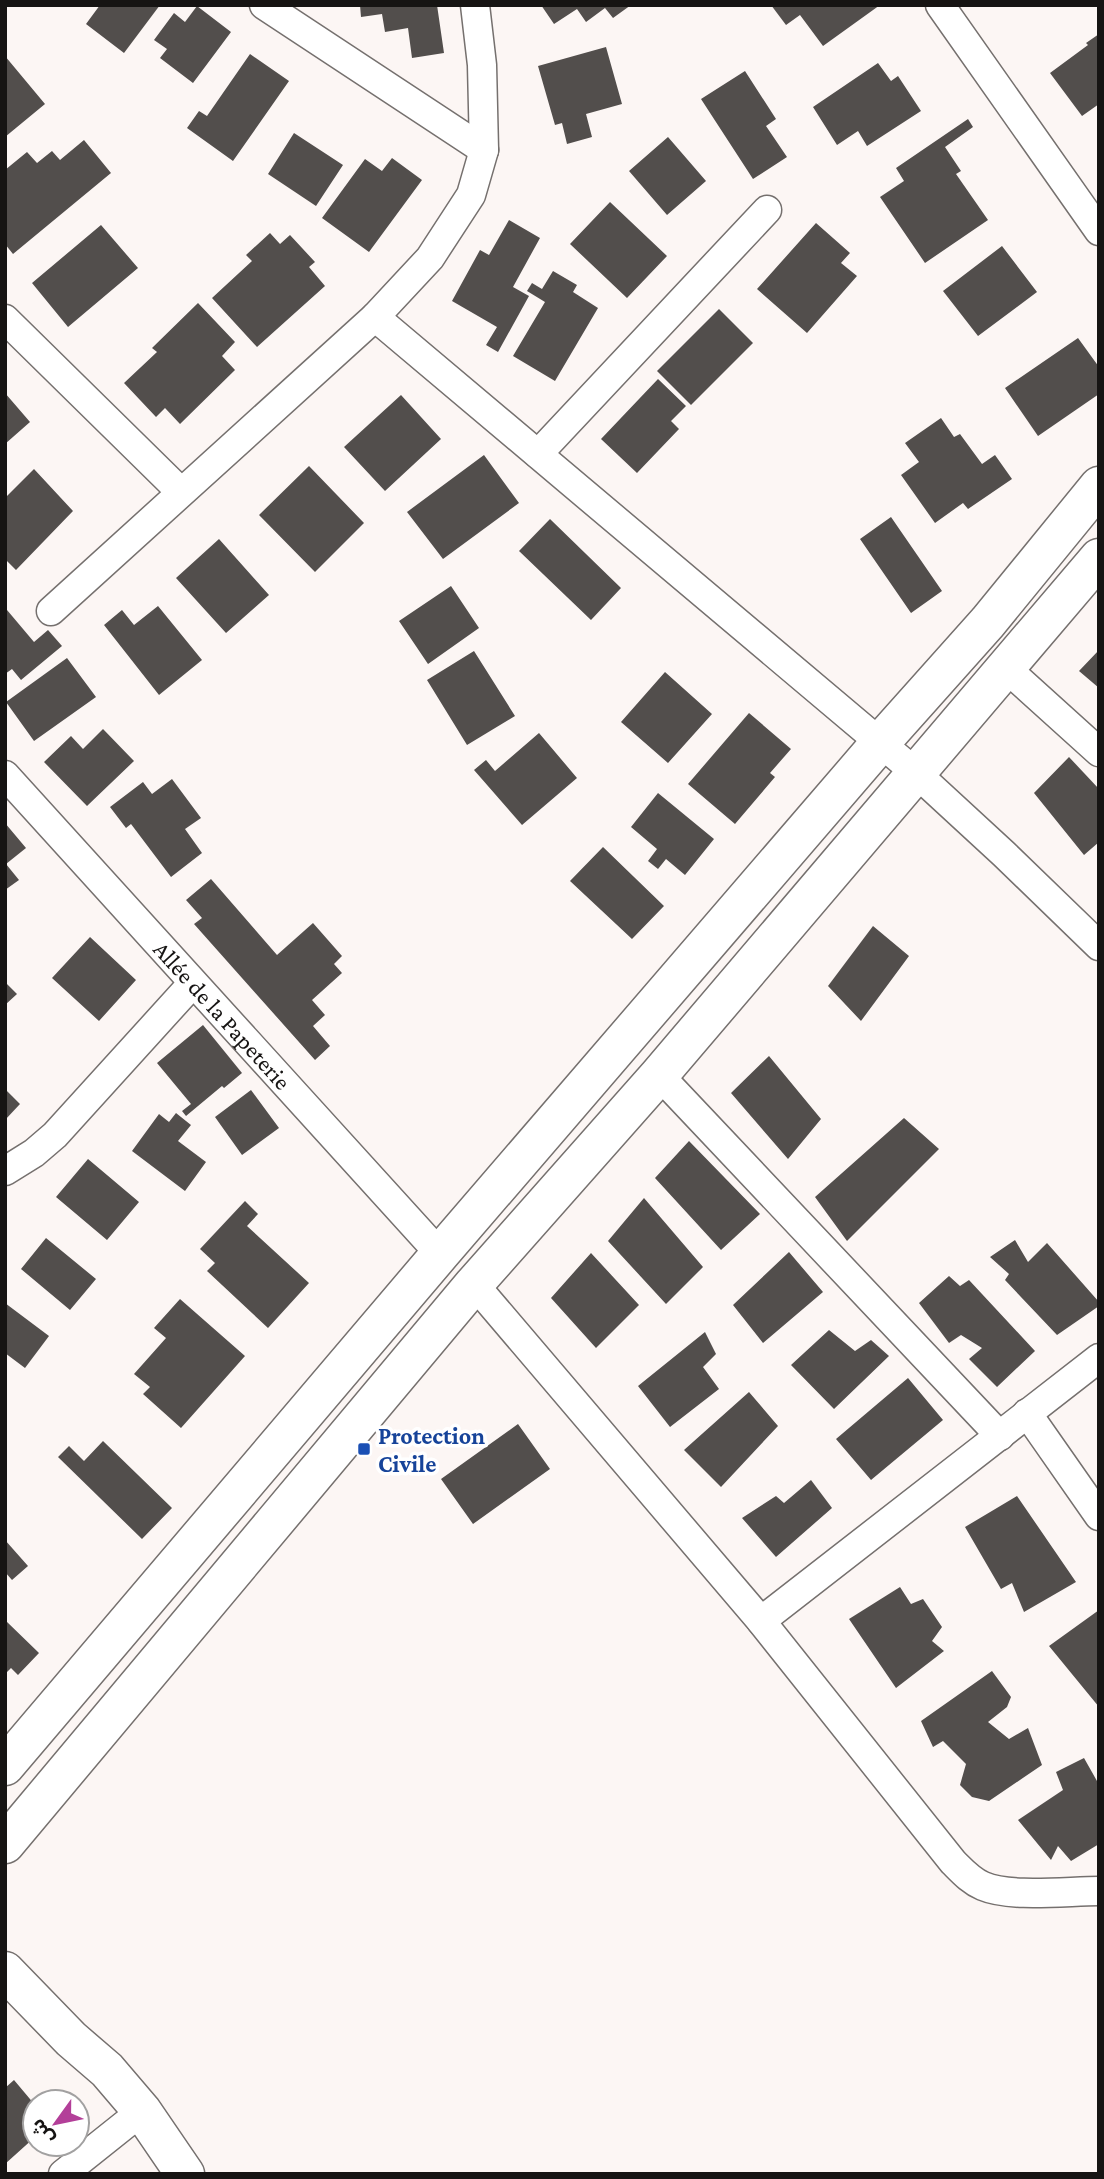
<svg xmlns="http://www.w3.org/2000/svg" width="1104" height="2179" font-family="'Crimson Pro','Noto Sans Arabic',serif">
<rect width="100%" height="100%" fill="#fcf6f4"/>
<path fill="#524e4c" d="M100,5h60l-36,48 -38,-29z
M360,5h77l7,48 -32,5 -4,-30 -23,4 -3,-18 -21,3z
M541,5h90l-18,13 -8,-10 -19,14 -9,-13 -23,15z
M771,5h109l-57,41 -23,-31 -14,10z
M197,6l34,26 -38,51 -33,-25 7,-9 -13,-9 20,-27 11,9z
M1099,34v70l-17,12 -32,-43 38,-28 -2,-2z
M606,47l16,57 -36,10 6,23 -25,7 -5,-21 -7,2 -17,-59z
M250,54l39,27 -56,80 -46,-33 12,-17 8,5z
M5,56l40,48 -40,33z
M878,63l13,18 7,-5 23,35 -54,35 -9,-15 -21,14 -24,-38z
M745,71l31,48 -10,7 21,31 -34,22 -52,-80z
M968,119l5,8 -28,20 16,24 -5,3 32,46 -63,43 -45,-66 24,-16 -8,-13z
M294,133l49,32 -27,41 -48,-32z
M668,137l38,44 -39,34 -38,-44z
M84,140l27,33 -98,81 -8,-10v-74l22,-18 10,11 15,-12 8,9z
M392,158l30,22 -53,72 -47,-34 43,-59 17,12z
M610,202l57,54 -40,42 -57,-54z
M509,220l31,18 -27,49 16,9 -31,56 -12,-7 11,-18 -45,-26 28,-51 9,5z
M816,223l34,30 -9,10 16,13 -50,57 -50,-44z
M101,225l37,43 -70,59 -36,-44z
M270,233l10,11 10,-9 25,27 -6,5 16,19 -68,61 -45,-49 40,-37 -6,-6z
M1002,246l35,46 -59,44 -35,-45z
M553,271l24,14 -4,7 25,16 -43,73 -42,-25 32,-54 -18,-11 5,-8 10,6z
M198,303l37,39 -13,14 13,14 -55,54 -15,-16 -9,9 -32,-34 33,-31 -5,-4z
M719,309l34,34 -62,62 -34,-34z
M1078,338l21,29v27l-61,42 -33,-48z
M658,379l28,27 -15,15 8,8 -42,44 -36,-34z
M5,393l25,29 -25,22z
M401,395l40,44 -56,52 -41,-44z
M941,418l13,19 6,-3 22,30 13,-9 17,24 -44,30 -5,-6 -28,20 -34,-48 18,-13 -14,-19z
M484,455l35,48 -76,56 -36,-47z
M309,466l55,57 -49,49 -56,-57z
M34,469l39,42 -57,59 -11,-11v-61z
M891,517l51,74 -31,22 -51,-74z
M550,519l71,69 -30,32 -72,-69z
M219,539l50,56 -43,38 -50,-55z
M451,586l28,42 -51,36 -29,-43z
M158,606l44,54 -43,35 -55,-70 18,-15 12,15z
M7,610l27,32 14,-12 14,16 -41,34 -9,-11 -7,5v-62z
M1099,650v38l-20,-17z
M474,651l41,65 -48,29 -40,-65z
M67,658l29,39 -62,44 -28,-39z
M665,672l47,42 -44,49 -47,-41z
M749,713l42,36 -21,24 5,4 -40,47 -47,-40z
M103,729l31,32 -47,45 -43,-44 27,-26 12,13z
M539,733l38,45 -55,47 -48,-55 12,-10 9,11z
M1069,757l30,32v53l-15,13 -50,-62z
M172,779l29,39 -16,11 17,24 -31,24 -40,-53 -5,4 -16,-21 33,-25 9,12z
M658,793l56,46 -29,36 -19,-16 -8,10 -10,-8 9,-12 -26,-22z
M5,823l21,25 -20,16 13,16 -14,10z
M603,847l61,59 -32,33 -62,-58z
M211,879l66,76 36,-32 29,33 -8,8 8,9 -30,27 13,15 -12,11 17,20 -15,14 -121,-136 8,-6 -16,-18z
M873,926l36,30 -48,65 -33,-35z
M90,937l46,43 -37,41 -47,-43z
M5,982l12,12 -12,11z
M203,1025l39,48 -18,15 -2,-2 -36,30 -4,-5 9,-7 -34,-41z
M769,1056l52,63 -33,40 -57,-66z
M5,1089l15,15 -15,16z
M251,1090l28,38 -37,27 -27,-38z
M176,1113l15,12 -13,16 28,21 -21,29 -53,-40 27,-37 10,8z
M904,1118l35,31 -92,92 -32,-44z
M689,1141l71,73 -39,36 -66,-72z
M88,1159l51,43 -32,38 -51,-43z
M644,1198l59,69 -37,37 -58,-63z
M245,1201l13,13 -11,12 62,57 -41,45 -61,-57 8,-8 -15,-14z
M46,1238l50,41 -26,31 -49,-41z
M1015,1240l13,22 19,-19 52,59v4l-42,29 -52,-55 4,-6 -19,-17z
M789,1252l34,40 -60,51 -30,-38z
M591,1253l48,52 -43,43 -45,-50z
M949,1276l11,10 9,-6 66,71 -38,36 -28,-28 13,-11 -21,-13 -12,8 -30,-40z
M180,1299l65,57 -64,72 -38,-34 7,-7 -16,-13 32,-36 -12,-10z
M5,1303l44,33 -24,32 -20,-15z
M829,1330l26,21 16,-11 18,16 -55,53 -43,-44z
M705,1332l11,22 -13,13 16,22 -49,38 -32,-41z
M908,1378l35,42 -72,60 -35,-41z
M749,1392l29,34 -57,61 -37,-37z
M518,1424l32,45 -77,55 -32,-45z
M103,1441l69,67 -30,31 -84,-82 11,-11 15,15z
M811,1480l21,28 -56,49 -34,-39 34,-22 8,7z
M1017,1496l59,86 -52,30 -12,-29 -11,6 -36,-62z
M5,1540l23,26 -16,14 -7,-8z
M900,1587l11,17 12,-5 19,28 -10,14 12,10 -48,37 -47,-69z
M1099,1610v97l-50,-61z
M5,1620l34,33 -21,22 -7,-7 -6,6z
M992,1671l19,26 -4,10 -19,15 21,17 19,-11 14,37 -53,36 -17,-4 -12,-12 6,-21 -23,-23 -10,6 -12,-26z
M1084,1758l13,23 2,-2v65l-28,17 -13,-15 -7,14 -33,-40 45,-30 -7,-18z
M14,2080l21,25v32l-30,27v-76z"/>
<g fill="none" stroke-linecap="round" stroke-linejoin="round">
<defs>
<g id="street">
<path d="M264,5l220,145"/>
<path d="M940,5l159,226"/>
<path d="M375,317l540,455 89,82 95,92"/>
<path d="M5,319l176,173"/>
<path d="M538,454l229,-244"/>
<path d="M51,611l324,-294 55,-59 41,-63 13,-45 -2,-85 -7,-60"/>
<path d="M1006,668l93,84"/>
<path id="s1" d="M5,775l435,479"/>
<path d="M659,1075l341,361"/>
<path d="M5,1171l29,-18 21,-18 138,-152"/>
<path d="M474,1284l287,337 192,241c10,10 18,19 30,24 28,12 84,5 116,5"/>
<path d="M1027,1413l72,103"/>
<path d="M761,1621l338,-263"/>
<path d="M63,2174l79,-63"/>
</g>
<path id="secondary" d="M5,1971l66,68 36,31 35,41 43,63"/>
<path id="primary" d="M5,1766l435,-512 440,-511 108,-121 111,-136
M5,1844l469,-560 185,-209 440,-517"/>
</defs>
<use href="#street" stroke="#75706e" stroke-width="31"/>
<use href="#secondary" stroke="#75706e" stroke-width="41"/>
<use href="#primary" stroke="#75706e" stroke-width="41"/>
<use href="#street" stroke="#fff" stroke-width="28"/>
<use href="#secondary" stroke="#fff" stroke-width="38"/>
<use href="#primary" stroke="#fff" stroke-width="38"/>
</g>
<rect fill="#1a4fb4" stroke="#fff" stroke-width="2.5" x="357" y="1442" width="14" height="14" rx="3.5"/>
<g text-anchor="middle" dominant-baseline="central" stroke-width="7" stroke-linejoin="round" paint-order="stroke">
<g font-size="24" fill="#161413" stroke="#fff">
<text stroke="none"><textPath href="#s1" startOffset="324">Allée de la Papeterie</textPath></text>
</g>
<g font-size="24" font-weight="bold" fill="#164399" stroke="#fff" text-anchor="start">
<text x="378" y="1435">Protection<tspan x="378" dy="28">Civile</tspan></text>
</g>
</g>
<rect width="1104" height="2179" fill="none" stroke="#161413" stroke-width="14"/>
<g transform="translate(56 2123) rotate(237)"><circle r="33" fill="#ffffff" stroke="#a2a1a1" stroke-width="2"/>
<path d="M0-5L12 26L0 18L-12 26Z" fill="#b33f99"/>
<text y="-10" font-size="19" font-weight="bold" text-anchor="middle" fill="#161413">ش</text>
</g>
</svg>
